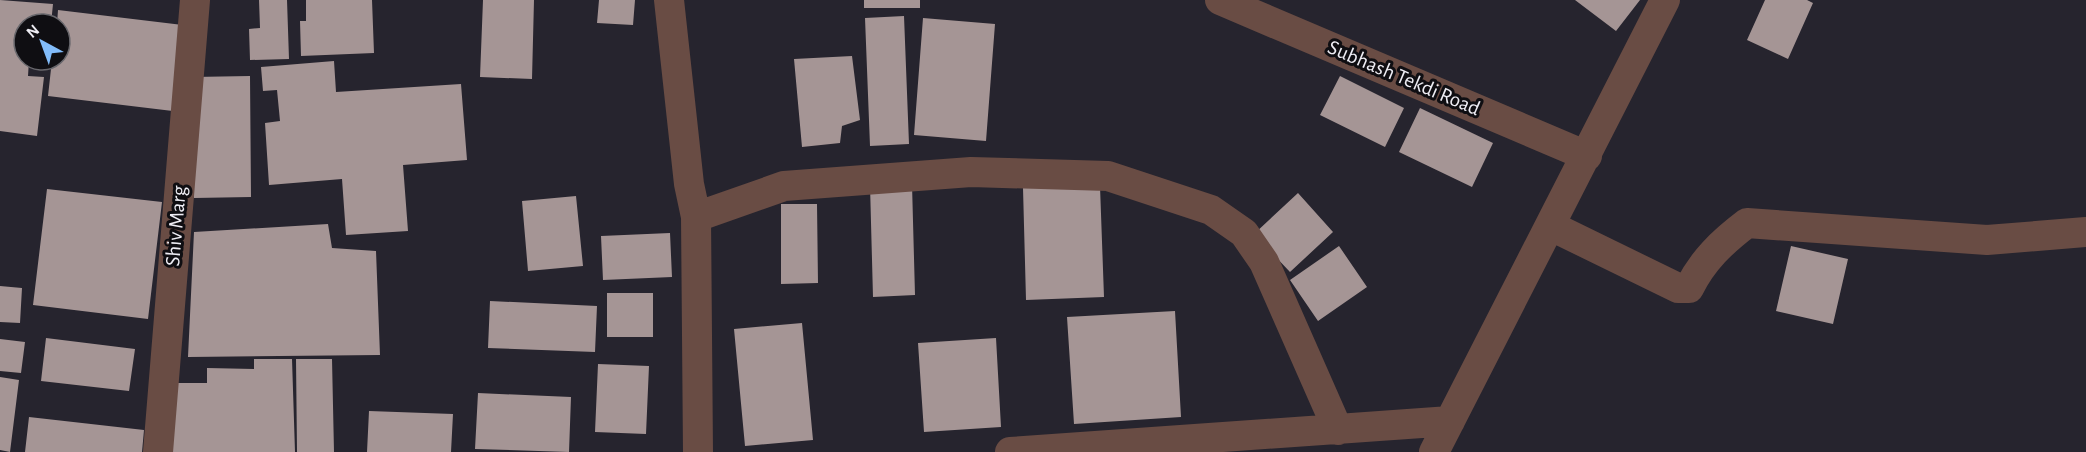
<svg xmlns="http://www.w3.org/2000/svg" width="2086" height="452" font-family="'Alegreya Sans',sans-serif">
<rect width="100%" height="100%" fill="#26242e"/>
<path fill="#a59595" d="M0,0l53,4 -2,20h-27v36h5l-1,16 16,1 -7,59 -37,-5z
M259,0h28l2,59 -39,1 -1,-31 11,-1z
M306,0h66l2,53 -73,3 -1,-35h6z
M483,0h51l-2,79 -52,-2z
M599,0h36l-2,25 -36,-2z
M864,0h56v8h-56z
M1575,0h65l-24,31z
M1765,0h42l6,3 -25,56 -41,-19z
M58,10l133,16 -10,86 -133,-16 4,-36h8v-36h-3z
M904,16l5,128 -39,2 -5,-128z
M923,18l72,6 -9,117 -72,-6z
M852,56l8,64 -18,6 -2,17 -38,4 -8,-88z
M334,61l2,31 125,-8 6,76 -64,5 5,66 -62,4 -4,-56 -73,6 -4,-62 15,-2 -3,-31 -14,1 -2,-24z
M250,76l1,121 -57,1 -1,-121z
M1340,76l64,32 -19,39 -65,-32z
M1420,108l73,35 -21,44 -73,-35z
M912,184l3,111 -42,2 -3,-112z
M1100,186l4,111 -78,3 -3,-112z
M47,189l115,13 -14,117 -115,-14z
M1298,193l35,39 -43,40 -36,-38z
M576,196l7,70 -55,5 -6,-70z
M781,204h36l1,79 -37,1z
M328,224l4,24 44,3 4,104 -192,2 6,-125z
M670,233l2,44 -69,3 -2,-44z
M1339,246l28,41 -49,34 -28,-41z
M1791,246l57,13 -15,65 -57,-13z
M0,286l22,2 -2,35 -20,-1z
M607,293h46v44h-46z
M490,301l107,5 -2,46 -107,-4z
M1175,311l6,106 -107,7 -7,-107z
M802,323l11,117 -68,6 -11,-117z
M46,338l89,11 -6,42 -88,-10z
M996,338l5,89 -77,5 -6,-89z
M0,339l25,3 -4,31 -21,-2z
M254,359h38l3,93h-124l1,-69h35v-15l47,1z
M296,359h36l2,93h-37z
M598,364l51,2 -3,68 -51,-2z
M0,377l19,3 -9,72 -10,-2z
M478,393l93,4 -2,55 -94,-3z
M369,411l84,3 -2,38h-84z
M29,417l115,13 -2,22h-117z"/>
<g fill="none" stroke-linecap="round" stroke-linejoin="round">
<path stroke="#694c44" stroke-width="30" d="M669,0l20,184 7,33 88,-31 187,-14 137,4 103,34 33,23 20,29 74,168
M1220,0l367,156
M696,217l2,235
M1551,226l127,62h11c14,-28 33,-46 58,-65l240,17 99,-8
M158,452l37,-452
M1010,452l440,-31
M1434,452l231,-452"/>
</g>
<g text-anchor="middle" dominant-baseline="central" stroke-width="6" stroke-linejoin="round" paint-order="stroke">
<g font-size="21" fill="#eeedf4" stroke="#0f0e12">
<text transform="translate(1404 78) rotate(23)">Subhash Tekdi Road</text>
<text transform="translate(176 226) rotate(-85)">Shiv Marg</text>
</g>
</g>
<g transform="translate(42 42) rotate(319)"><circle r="28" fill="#0f0e12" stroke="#68676c" stroke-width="1.5"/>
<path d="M0-4.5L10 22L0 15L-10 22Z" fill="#82bcfa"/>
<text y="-9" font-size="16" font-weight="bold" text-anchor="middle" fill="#eeedf4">N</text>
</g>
</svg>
